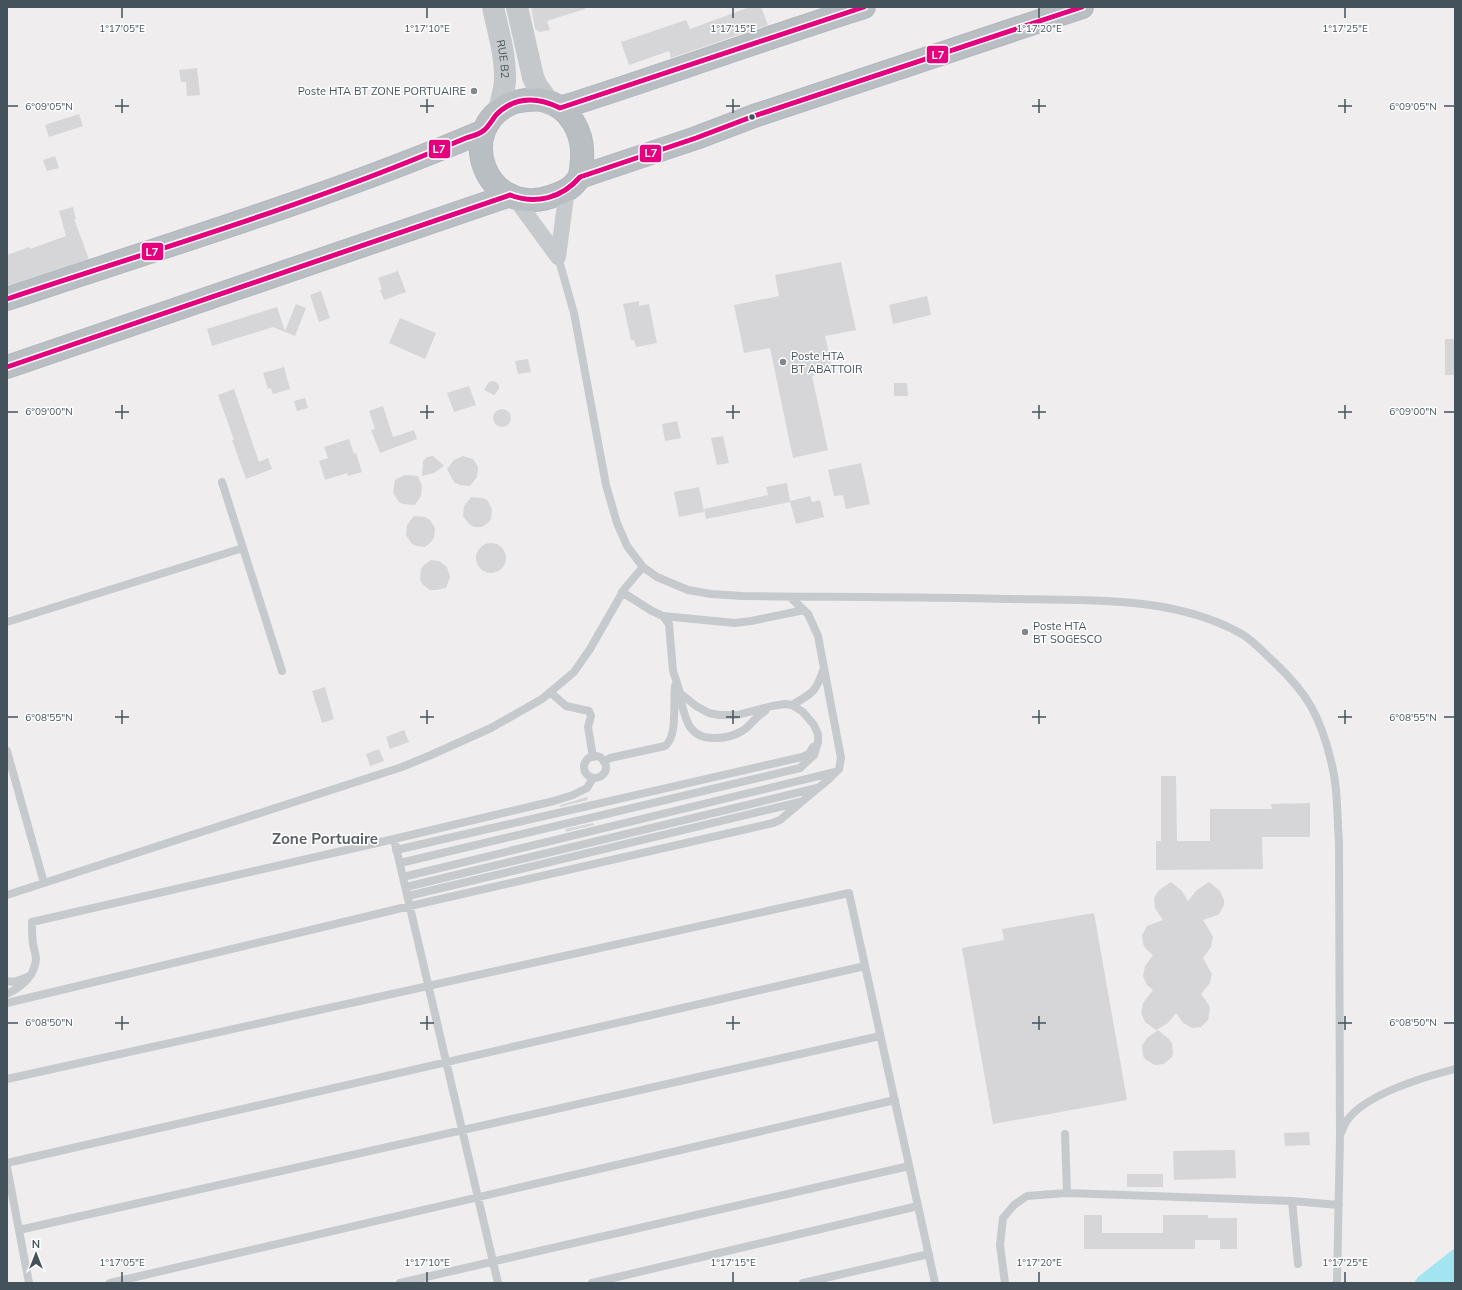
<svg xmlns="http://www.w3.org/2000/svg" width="1462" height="1290" font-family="Mulish,sans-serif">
<rect width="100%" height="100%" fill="#efedee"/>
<path fill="#a2e5f0" d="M1455,1248v35h-41l4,-6z"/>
<path fill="#d6d6d8" d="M531,7h54v2l-38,12 3,9 -10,2 -5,-3z
M750,7h11l7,18 -97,33 -2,-7 -40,14 -8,-23 65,-22 4,9z
M197,68l3,27 -13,1 -1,-14h-5l-2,-12z
M79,114l4,12 -34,11 -4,-12z
M55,156l4,12 -12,3 -4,-11z
M73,207l3,12h-2l15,40 -82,27v-31l22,-8 1,2 36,-13 -7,-25z
M841,262l15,68 -31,6 8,35 -21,5 16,74 -35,8 -23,-110 -26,5 -10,-48 45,-9 -4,-21z
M398,271l8,21 -22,8 -4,-10 2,-1 -4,-11z
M321,291l9,27 -11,4 -9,-27z
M927,296l4,19 -38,9 -4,-19z
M639,301v5l10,-2 8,39 -21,4 -2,-7h-3l-8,-36z
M296,304l10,4 -11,28 -22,-9 -61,19 -5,-17 70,-22 8,24z
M400,318l36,15 -11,26 -36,-16z
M1445,339h10v36h-10z
M528,359l3,13 -13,2 -3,-13z
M284,367l6,22 -17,5 -2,-6 -3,1 -5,-16z
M491,381l5,1 3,3v4l-5,6 -10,-5 4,-7z
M894,383h13l1,13h-14z
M469,386l7,19 -22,7 -7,-19z
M234,389l25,73 9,-4 4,11 -26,10 -14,-39h2l-16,-45z
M305,398l3,10 -11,3 -3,-10z
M383,406l10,31 21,-7 3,9 -37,14 -9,-23 4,-1 -6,-18z
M493 418a9 9 0 1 1 18 0a9 9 0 1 1-18 0Z
M677,421l4,17 -16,3 -3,-17z
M723,436l6,27 -12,2 -6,-27z
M349,439l5,15 2,-1 6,19 -14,4 -1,-3 -22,7 -6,-19 9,-3 -4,-11z
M433,456l11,10 -10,7 -12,3 1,-15 4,-4z
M463,456l10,3 5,8 -1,10 -7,9 -10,-1 -5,-2 -3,-4 -5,-10 7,-9z
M861,463l9,41 -24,5 -3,-14 -9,1 -6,-26z
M407,475l11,1 4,10 -1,10 -6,9 -12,-1 -4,-2 -6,-9 2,-13 7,-4z
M787,483l3,18 20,-5 2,6 8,-2 4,17 -28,7 -6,-22 -84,17 -2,-10 64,-14 -2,-8z
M699,487l5,25 -25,5 -5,-25z
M471,497l11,1 5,2 5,9 -1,10 -3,4 -6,4h-8l-5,-3 -6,-8 1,-10z
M414,516l11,1 5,3 5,8 -1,10 -3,4 -6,5 -8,-1 -5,-2 -6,-9 1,-10z
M476 558a15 15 0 1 1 30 0a15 15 0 1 1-30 0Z
M431,560l8,1 8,6 3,10 -4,11 -10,2h-6l-8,-6 -2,-5 1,-10 3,-4z
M325,687l9,32 -12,4 -10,-32z
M404,730l5,12 -19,7 -4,-12z
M379,749l5,12 -14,5 -4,-12z
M1161,776h15l1,65h33v-32h62l-1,-5 39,-1v34h-48l1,32 -107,1v-29h5z
M587,797l1,3 -28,7v-2z
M593,823l1,2 -28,7 -1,-3z
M1171,882l11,9 6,10 9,-11 12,-8 11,9 4,9v5l-5,9 -4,2 -12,4 8,13 2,4 -2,10 -8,11 9,16 -2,9 -9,11 8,11 1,5 -2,10 -7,7 -9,1 -9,-5 -7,-10 -8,10 -12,7 -11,-8 -4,-9 2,-10 10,-13 -6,-5 -4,-9 2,-10 8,-11 -7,-6 -3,-5 -1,-9 5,-9 16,-6 -8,-12 -1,-9 2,-5 3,-4z
M1094,913l33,187 -134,24 -31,-176 42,-8 -2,-11z
M1158,1030l11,9 3,4 1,9 -1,5 -8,7 -9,1 -9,-5 -3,-4 -1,-10 5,-8z
M1309,1132l1,13 -25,1 -1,-13z
M1235,1150l1,28 -62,2 -1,-29z
M1127,1174h36v13h-36z
M1084,1215h18v18h61v-18h45v3h29v31h-17v-9h-25v9h-111z"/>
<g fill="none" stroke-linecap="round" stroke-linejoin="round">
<defs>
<path id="highway" d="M526,100c5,0 11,-1 16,0 28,6 42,33 40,59 -1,9 0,17 -6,23 -6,8 -16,12 -26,15 -65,21 -97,-69 -38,-94 4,-2 10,-2 14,-3z
M560,108c102,-32 202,-69 304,-101
M580,177l116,-39 58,-22 328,-109
M7,299c160,-54 322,-102 477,-168
M7,367l503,-172"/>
</defs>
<use href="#highway" stroke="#b2b8be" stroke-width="24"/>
<path stroke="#c7cacd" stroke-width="8" d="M558,257l16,56 32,172 11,38 10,23 16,21 14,10 31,13 23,4 31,2c91,1 180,1 270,3 76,2 159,-4 228,34 13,7 24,20 34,29 34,32 46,54 57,99 7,26 6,55 8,82l1,293 -3,147
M222,482l60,189
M663,616l72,7 16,-2 53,-11
M7,622l236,-74
M550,692l16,14 23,5 2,5 -3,11 5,30
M679,693c6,22 7,46 36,45 9,0 19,-2 27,-7 8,-4 13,-14 23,-20
M792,705c21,-12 24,-13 32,-37
M7,751l37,132
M584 767a11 11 0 1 1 22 0a11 11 0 1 1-22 0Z
M604,762l6,-4 55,-12c13,-9 8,-45 10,-60
M394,839l104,444
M396,850l406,-93 7,-3 4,-7
M400,863l400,-95 14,-13 4,-13v-8l-4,-9 -11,-13 -11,-7 -7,-1 -13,2 -35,9h-18l-10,-2 -13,-7 -16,-13 -4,-13 -3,-9 -4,-47 -6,-8 -11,-5 -30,-19
M403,877l432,-105
M406,887l411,-99
M7,895l395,-128 29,-12 60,-27 51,-29 32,-27 16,-23 35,-61 18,-21
M408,896l392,-94
M7,981c8,2 13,-1 20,-4
M7,994c14,-7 28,-18 29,-35 0,-4 -2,-10 -3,-15 -1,-7 -1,-15 -1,-22l362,-83 160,-38 19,-6 14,-7 6,-10
M7,1003l403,-97 363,-83 7,-3 49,-41 10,-10 2,-11 -23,-122 -10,-22 -18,-17
M7,1079l842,-186 86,390
M1341,1133c2,-4 3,-8 5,-11 18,-28 78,-45 109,-53
M1065,1134l2,59
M7,1163l858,-197
M7,1167l22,116
M1292,1201l6,63
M19,1230l861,-194
M110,1283l785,-183
M400,1283l509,-117
M592,1283l326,-77
M803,1283l126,-29
M1005,1283l-5,-38 3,-27 11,-13 13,-9 40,-3 225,8 47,4"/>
<path stroke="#c7cacd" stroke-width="16" d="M514,197l44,60
M558,257l9,-67"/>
<g stroke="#c4c8cb" stroke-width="22">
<path id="s1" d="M493,7c5,24 13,49 12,74 -1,10 -4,20 -6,30"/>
<path d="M517,7l16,70 4,9 13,18"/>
</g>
<use href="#highway" stroke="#b9bec3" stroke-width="22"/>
<defs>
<path id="bus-1" d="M510,195c26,10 52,3 70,-18l116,-39 58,-22 328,-109
M7,299c141,-47 285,-89 423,-146 12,-5 24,-10 36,-15 5,-2 12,-3 17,-7 5,-3 9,-11 13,-16 19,-19 42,-18 64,-7l304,-101
M7,367l503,-172"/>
</defs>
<use href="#bus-1" stroke="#fff" stroke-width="8"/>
<use href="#bus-1" stroke="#e5007d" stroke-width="5"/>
</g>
<path fill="none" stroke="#44525b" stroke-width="1.5" d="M122,8v10M427,8v10M733,8v10M1039,8v10M1345,8v10M122,99v14M427,99v14M733,99v14M1039,99v14M1345,99v14M8,106h10M115,106h14M420,106h14M726,106h14M1032,106h14M1338,106h14M1444,106h10M122,405v14M427,405v14M733,405v14M1039,405v14M1345,405v14M8,412h10M115,412h14M420,412h14M726,412h14M1032,412h14M1338,412h14M1444,412h10M122,710v14M427,710v14M733,710v14M1039,710v14M1345,710v14M8,717h10M115,717h14M420,717h14M726,717h14M1032,717h14M1338,717h14M1444,717h10M122,1016v14M427,1016v14M733,1016v14M1039,1016v14M1345,1016v14M8,1023h10M115,1023h14M420,1023h14M726,1023h14M1032,1023h14M1338,1023h14M1444,1023h10M122,1272v10M427,1272v10M733,1272v10M1039,1272v10M1345,1272v10"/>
<g fill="#80888e" stroke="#fff" stroke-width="1.5">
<circle cx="474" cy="91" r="4"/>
<circle cx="783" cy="362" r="4"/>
<circle cx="1025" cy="632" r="4"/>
</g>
<circle fill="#44525b" stroke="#fff" stroke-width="1.5" cx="752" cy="117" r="3.5"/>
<g text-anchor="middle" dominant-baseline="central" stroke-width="3" stroke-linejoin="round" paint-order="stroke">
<g font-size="11" fill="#44525b" stroke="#fff">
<text stroke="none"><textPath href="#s1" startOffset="53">RUE B2</textPath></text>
</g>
<g font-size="11" fill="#44525b" stroke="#fff" text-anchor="start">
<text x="466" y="91" text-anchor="end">Poste HTA BT ZONE PORTUAIRE</text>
<text x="791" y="356">Poste HTA<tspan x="791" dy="13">BT ABATTOIR</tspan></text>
<text x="1033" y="626">Poste HTA<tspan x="1033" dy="13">BT SOGESCO</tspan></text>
</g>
<g font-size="15" font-weight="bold" fill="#595e62" stroke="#fff">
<text x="325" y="838">Zone Portuaire</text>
</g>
</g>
<g font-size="10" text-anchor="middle" fill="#44525b" stroke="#fff" stroke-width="3" stroke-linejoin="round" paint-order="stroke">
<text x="122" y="32">1°17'05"E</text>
<text x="427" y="32">1°17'10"E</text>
<text x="733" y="32">1°17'15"E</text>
<text x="1039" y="32">1°17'20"E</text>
<text x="1345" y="32">1°17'25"E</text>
<text x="49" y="110">6°09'05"N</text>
<text x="1413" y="110">6°09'05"N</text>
<text x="49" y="415">6°09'00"N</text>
<text x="1413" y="415">6°09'00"N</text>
<text x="49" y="721">6°08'55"N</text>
<text x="1413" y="721">6°08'55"N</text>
<text x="49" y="1026">6°08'50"N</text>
<text x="1413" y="1026">6°08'50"N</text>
<text x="122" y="1266">1°17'05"E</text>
<text x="427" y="1266">1°17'10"E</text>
<text x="733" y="1266">1°17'15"E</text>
<text x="1039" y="1266">1°17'20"E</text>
<text x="1345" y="1266">1°17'25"E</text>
</g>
<g stroke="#fff" stroke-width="1.5">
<rect x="926" y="45" width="23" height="19" rx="4" fill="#e5007d"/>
<rect x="428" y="139" width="23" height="20" rx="4" fill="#e5007d"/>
<rect x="639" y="144" width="23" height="19" rx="4" fill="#e5007d"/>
<rect x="141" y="242" width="23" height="19" rx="4" fill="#e5007d"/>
</g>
<g font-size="11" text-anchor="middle" font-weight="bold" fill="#fff">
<text x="938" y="59">L7</text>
<text x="439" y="153">L7</text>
<text x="651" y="157">L7</text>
<text x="152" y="256">L7</text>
</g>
<rect width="1462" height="1290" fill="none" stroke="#44525b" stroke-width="16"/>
<g transform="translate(36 1254)" stroke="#ffffff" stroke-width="3" paint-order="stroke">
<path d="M0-3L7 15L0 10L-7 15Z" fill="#44525b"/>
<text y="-6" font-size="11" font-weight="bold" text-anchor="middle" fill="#44525b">N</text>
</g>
</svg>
